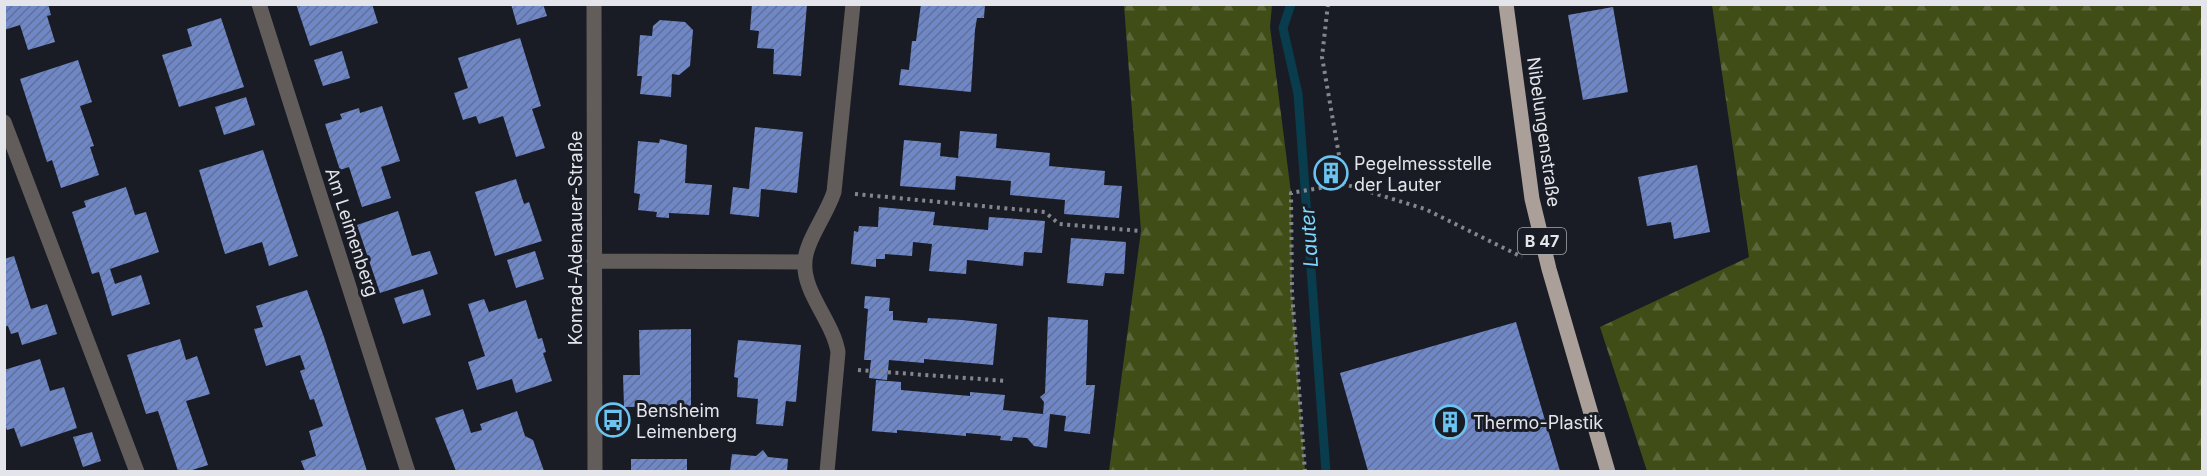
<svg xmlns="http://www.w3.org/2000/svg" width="2207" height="476" font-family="Inter,sans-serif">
<defs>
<pattern id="forest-firs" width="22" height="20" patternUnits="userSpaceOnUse" patternTransform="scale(1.5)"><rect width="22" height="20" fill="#414d17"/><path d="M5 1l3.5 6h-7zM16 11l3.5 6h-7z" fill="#5c6639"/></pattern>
<pattern id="building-hatch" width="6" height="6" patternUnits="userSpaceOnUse" patternTransform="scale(1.5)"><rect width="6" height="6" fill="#7087c6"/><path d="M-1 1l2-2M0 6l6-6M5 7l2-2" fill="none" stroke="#617099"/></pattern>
</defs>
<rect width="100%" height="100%" fill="#191c25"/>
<path fill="url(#forest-firs)" d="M1124,5h148l-2,22 21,166 1,100 13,178h-196l32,-240z
M1712,5h490v466h-555l-47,-144 149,-70z"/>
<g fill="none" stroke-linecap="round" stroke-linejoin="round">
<path stroke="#093c4d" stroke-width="9" d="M1291,4l-8,24 15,66 28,378"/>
</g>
<path fill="url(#building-hatch)" d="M4,4h44l3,11 -4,1 8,26 -27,8 -8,-25 -16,5z
M296,4h76l6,19 -68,23z
M511,4h32l4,12 -30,9z
M752,4h55l-6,72 -28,-2 1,-25 -17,-1 2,-17 -9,-1z
M921,4h64l-1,14h-7l-2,12 -4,62 -72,-7 2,-16 8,1 3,-29h4z
M1613,7l15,85 -45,8 -15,-85z
M221,18l23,69 -65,20 -17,-52 30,-9 -5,-17z
M660,20l25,2 8,8 -3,36 -11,9 -7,-1 -1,23 -31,-3 2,-18h-5l3,-41 12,1 1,-10z
M520,38l21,68 -9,3 13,39 -29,9 -13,-41 -24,8 -3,-8 -13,4 -9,-27 14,-5 -10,-30z
M342,51l8,27 -27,8 -9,-26z
M78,60l14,42 -12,4 14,40 -4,1 9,28 -38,13 -9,-28 -5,2 -27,-83z
M246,97l9,28 -31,10 -9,-28z
M382,106l18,55 -19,6 10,31 -29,9 -13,-40 -9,3 -15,-46 17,-5 -2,-5 19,-6 1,5z
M755,127l48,5 -6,61 -36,-4 -2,28 -29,-3 3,-27 16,2z
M960,131l37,3 -1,14 54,5 -1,13 56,5 -1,14 18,1 -3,32 -55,-4 1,-14 -55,-5 1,-14 -55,-5 -1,14 -55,-4 4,-46 37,3 -1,13 18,2z
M660,139l27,6 -2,38 27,2 -3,30 -40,-2v5l-13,-1 1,-5 -19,-2 2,-16 -6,-1 4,-52 21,2z
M263,150l35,106 -29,10 -7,-24 -37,12 -26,-84z
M1697,165l13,67 -36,7 -3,-17 -24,4 -9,-49z
M1335,168l2,9 -9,2 -2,-9z
M516,179l8,25 5,-2 13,39 -47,15 -20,-64z
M126,187l9,28 11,-3 13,40 -49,17 5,15 26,-9 9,29 -38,12 -13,-44 -7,2 -20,-62 14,-5 -2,-6z
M879,207l56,5 -2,13 55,5 1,-13 56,4 -3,32 -18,-1 -1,14 -56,-6 -1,14 -37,-3 3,-27 -19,-2 -1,14 -27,-2v5h-9v8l-25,-3 3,-33 4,1 1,-6 19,1z
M398,211l14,45 18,-5 8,23 -58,19 -23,-68z
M1071,238l55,4 -2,32 -19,-1 -2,13 -36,-3z
M535,251l9,28 -28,9 -9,-28z
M14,256l17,53 16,-5 10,30 -35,11 -4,-13 -7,2 -3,-8 -4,1v-68z
M423,289l8,26 -28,9 -9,-26z
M307,290l17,47 43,134h-62l-4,-10 15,-5 -7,-25 14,-5 -9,-27 -4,1 -10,-29 5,-2 -5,-14 -34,11 -12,-37 9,-2 -7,-21z
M865,296l25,2 -1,13h4v9l34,3 1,-5 34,2 35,4 -4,41 -69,-6v4l-35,-3 -2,20 -18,-2 2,-18h-7l4,-51 -4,-1z
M484,299l5,13 37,-12 12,39 4,-1 4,14 -3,1 9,28 -36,12 -4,-14 -35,11 -9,-28 17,-6 -17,-52z
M1048,317l40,3 -2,65h9l-5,49 -26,-3 2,-15 -16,-2 -3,34 -13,-2 -7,-8 -14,-1 -1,4 -12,-1 1,-4 -35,-3v3l-69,-6v3l-25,-2 4,-51 25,2v8l69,6v-4l35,3 -2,15 40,4 1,-12 -4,-5 5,-4z
M1516,322l44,149h-192l-28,-98z
M691,329v77l-67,1 -1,-32h17l-1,-45z
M180,339l6,21 11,-4 13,38 -24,7 22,64 -19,6h-11l-20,-60 -12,3 -19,-59z
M738,340l63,5 -5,57 -10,-1 -3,25 -27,-2 2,-25 -21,-2 1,-19 -4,-1z
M40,359l10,32 14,-4 13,41 -56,19 -7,-19 -7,2 -3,-8v-52z
M463,409l8,24 11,-3 -2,-6 37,-13 8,25 8,4 11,31h-88l-21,-53z
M92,432l9,29 -18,6 -10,-30z
M763,450l5,7 20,2 -1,12h-57l2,-17 24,2z
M631,459h56v12h-56z"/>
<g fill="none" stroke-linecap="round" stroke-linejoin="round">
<path stroke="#83868d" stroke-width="4" stroke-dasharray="3 4.5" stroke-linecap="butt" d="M1328,4l-6,53 22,127 81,25 97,48
M855,194l190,18 14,12 82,7
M858,370l149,11
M1305,472l-13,-180 -1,-99 53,-9"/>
<path stroke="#625d5a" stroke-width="15" d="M259,4l149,468
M594,4l1,468
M4,122l133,350
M594,261l210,1
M827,472l11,-120c-5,-31 -36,-60 -33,-91 1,-20 22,-47 29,-69l19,-188"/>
<path stroke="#aa9f99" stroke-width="15" d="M1506,4l26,195 17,70 59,203"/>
</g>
<defs>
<symbol id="building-ring" viewBox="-11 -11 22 22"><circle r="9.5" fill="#191c25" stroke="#6ac3f1" stroke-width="1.5"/><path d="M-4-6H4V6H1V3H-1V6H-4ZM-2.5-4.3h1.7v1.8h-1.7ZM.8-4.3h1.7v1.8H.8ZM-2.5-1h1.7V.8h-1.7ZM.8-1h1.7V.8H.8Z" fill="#6ac3f1"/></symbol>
<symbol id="bus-ring" viewBox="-11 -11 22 22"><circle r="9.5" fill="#191c25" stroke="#6ac3f1" stroke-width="1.5"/><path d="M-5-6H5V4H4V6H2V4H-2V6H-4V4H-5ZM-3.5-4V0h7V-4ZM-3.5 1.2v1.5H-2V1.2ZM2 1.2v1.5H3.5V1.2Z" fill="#6ac3f1"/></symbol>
</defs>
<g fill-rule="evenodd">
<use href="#building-ring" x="1312" y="154" width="38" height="38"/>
<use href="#bus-ring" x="594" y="401" width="38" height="38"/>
<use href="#building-ring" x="1431" y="403" width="38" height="38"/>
</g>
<g text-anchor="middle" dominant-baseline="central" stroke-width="6" stroke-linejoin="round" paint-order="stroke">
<rect fill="#191c25" stroke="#a6a9b0" stroke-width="1.5" x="1518" y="228" width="48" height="26" rx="4.5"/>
<g font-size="16" font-weight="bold" fill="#e3e5eb">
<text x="1542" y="241">B 47</text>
</g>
<g font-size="18" fill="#e3e5eb" stroke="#191c25">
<text transform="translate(1544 132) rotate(82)">Nibelungenstraße</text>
<text transform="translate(352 232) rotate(72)">Am Leimenberg</text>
<text transform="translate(575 238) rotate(-90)">Konrad-Adenauer-Straße</text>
</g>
<g font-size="18" fill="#e3e5eb" stroke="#191c25" text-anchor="start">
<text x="1354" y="163">Pegelmessstelle<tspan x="1354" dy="21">der Lauter</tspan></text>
<text x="636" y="410">Bensheim<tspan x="636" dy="21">Leimenberg</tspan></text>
<text x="1473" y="422">Thermo-Plastik</text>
</g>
<g font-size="20" font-style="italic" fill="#7cd8fe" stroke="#191c25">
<text transform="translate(1309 237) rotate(-94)">Lauter</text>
</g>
</g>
<rect width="2207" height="476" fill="none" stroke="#e3e5eb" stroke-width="12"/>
</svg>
